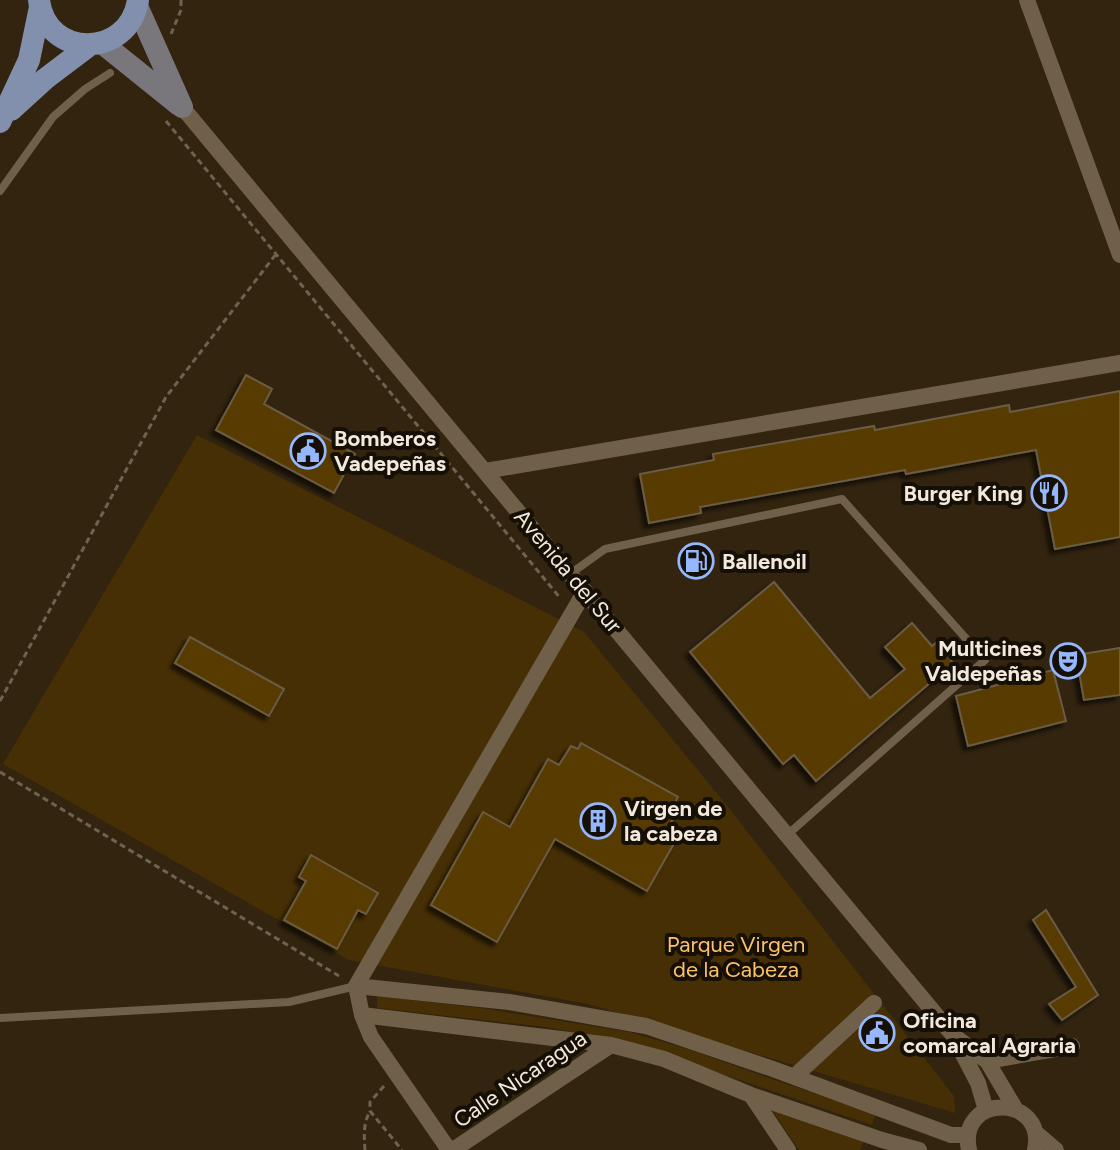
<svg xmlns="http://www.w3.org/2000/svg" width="1120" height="1150" font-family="Figtree,sans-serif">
<defs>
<filter id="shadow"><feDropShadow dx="-4.5" dy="4.5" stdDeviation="2" flood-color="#0009"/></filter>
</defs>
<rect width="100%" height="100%" fill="#32240f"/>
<path fill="#462f05" d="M197,435l387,197 141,171 229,293 1,17 -367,-109 -239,-44 -346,-196z
M377,996l104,12 148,24 62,18 72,26 113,38 -4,11 -235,-80 -91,-18 -169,-19z
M771,1109l92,33 -3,8h-61z"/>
<path fill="#583b03" stroke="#6a5b44" stroke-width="2" filter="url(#shadow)" d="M246,375l26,14 -8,15 91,50 -21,39 -118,-63z
M1120,391v146l-65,12 -19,-99 -130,24 -1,-4 -205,37 1,6 -52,10 -9,-49 74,-14 -1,-6 161,-28 1,4 134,-25 1,7z
M774,582l96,116 35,-29 -20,-22 27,-24 20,23 5,-4 16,21 -137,118 -22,-26 -11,9 -93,-112z
M190,637l94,52 -15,27 -94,-53z
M1120,648v47l-36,5 -8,-45z
M1053,670l13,51 -98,25 -12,-50z
M581,743l97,54 -4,7 6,3 -11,19 11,7 -33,58 -92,-52 -58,103 -66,-37 52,-93 27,15 38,-68 11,6 12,-19 7,3z
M311,855l67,38 -12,21 -8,-4 -21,39 -53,-29 22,-39 -7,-4z
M1046,910l52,85 -36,25 -13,-16 27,-17 -43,-67z"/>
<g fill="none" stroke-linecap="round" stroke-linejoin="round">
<path stroke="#6f6350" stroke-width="3" stroke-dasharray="6 4" stroke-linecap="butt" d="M171,34l10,-24v-10
M166,121l395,478
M0,701l166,-304 110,-143
M0,772l339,204
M384,1086l-14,16v9l32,39
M365,1150c-1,-14 -2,-26 5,-39"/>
<path stroke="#706049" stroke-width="8" d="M0,191l53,-74 32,-28 25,-16
M570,574l35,-25 237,-50 143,161 -199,176
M0,1018l289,-16 67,-16"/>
<path stroke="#706049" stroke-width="16" d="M1027,0l93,255
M182,107l765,921 7,8 33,25 29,49
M485,471l635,-108
M585,591l-229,395 6,29 249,30 53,14 87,36 131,45 37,10
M356,986l153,16 137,24 127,43 178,66h17
M362,1015l9,22 78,113
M956,1041l22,42 8,27
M987,1061l85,-15
M795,1076l79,-73
M751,1095l37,55
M1035,1132l21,18
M453,1150l158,-105
M969,1150c-12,-57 78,-56 66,0"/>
<path stroke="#79777b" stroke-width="22" d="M137,6l45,101
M102,43l77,62"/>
<path stroke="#828fad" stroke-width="22" d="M39,0c7,59 90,59 99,0
M11,110l34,-31 45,-34
M0,122l29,-62 11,-53"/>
</g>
<defs>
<symbol id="civic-ring" viewBox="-11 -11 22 22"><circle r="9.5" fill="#150f06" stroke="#94b7fd" stroke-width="1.5"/><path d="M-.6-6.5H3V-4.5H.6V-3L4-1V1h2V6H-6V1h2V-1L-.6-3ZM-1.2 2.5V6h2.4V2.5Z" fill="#94b7fd"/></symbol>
<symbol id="restaurant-ring" viewBox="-11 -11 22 22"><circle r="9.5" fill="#150f06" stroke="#94b7fd" stroke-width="1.5"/><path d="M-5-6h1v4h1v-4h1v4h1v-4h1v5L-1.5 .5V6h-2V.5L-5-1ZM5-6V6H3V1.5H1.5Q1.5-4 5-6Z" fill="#94b7fd"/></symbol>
<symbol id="fuel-ring" viewBox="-11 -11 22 22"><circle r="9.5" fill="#150f06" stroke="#94b7fd" stroke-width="1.5"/><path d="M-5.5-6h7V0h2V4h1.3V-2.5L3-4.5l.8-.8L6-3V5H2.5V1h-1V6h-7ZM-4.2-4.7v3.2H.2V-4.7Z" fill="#94b7fd"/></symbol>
<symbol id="theatre-ring" viewBox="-11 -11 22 22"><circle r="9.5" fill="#150f06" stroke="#94b7fd" stroke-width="1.5"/><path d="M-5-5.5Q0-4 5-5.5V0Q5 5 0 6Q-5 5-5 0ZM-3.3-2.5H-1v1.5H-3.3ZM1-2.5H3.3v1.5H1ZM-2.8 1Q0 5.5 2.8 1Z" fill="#94b7fd"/></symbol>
<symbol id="building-ring" viewBox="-11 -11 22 22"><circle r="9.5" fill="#150f06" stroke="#94b7fd" stroke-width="1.5"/><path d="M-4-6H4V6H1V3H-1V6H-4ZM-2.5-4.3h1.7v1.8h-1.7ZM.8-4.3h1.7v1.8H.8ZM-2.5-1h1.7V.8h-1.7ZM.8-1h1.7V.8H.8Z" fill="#94b7fd"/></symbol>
</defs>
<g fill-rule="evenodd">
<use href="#civic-ring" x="288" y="431" width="40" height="40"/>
<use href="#restaurant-ring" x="1029" y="473" width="40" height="40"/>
<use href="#fuel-ring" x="676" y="541" width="40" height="40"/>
<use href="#theatre-ring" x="1048" y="641" width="40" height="40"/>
<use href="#building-ring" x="578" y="801" width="40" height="40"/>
<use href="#civic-ring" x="857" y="1013" width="40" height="40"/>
</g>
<g text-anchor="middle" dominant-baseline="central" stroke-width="8" stroke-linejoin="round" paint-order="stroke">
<g font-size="22" font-weight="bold" fill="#f2e9dc" stroke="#150f06" text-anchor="start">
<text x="334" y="438">Bomberos<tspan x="334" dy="25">Vadepeñas</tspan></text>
<text x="1023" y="493" text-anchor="end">Burger King</text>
<text x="722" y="561">Ballenoil</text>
<text x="1042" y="648" text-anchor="end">Multicines<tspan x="1042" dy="25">Valdepeñas</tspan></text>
<text x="624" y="808">Virgen de<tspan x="624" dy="25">la cabeza</tspan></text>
<text x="903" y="1020">Oficina<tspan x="903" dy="25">comarcal Agraria</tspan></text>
</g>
<g font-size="22" fill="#f2e9dc" stroke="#150f06">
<text transform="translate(568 571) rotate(50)">Avenida del Sur</text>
<text transform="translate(520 1079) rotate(-34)">Calle Nicaragua</text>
</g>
<g font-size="22" fill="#fbc268" stroke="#150f06">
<text x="736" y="944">Parque Virgen<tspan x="736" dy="25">de la Cabeza</tspan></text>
</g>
</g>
</svg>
